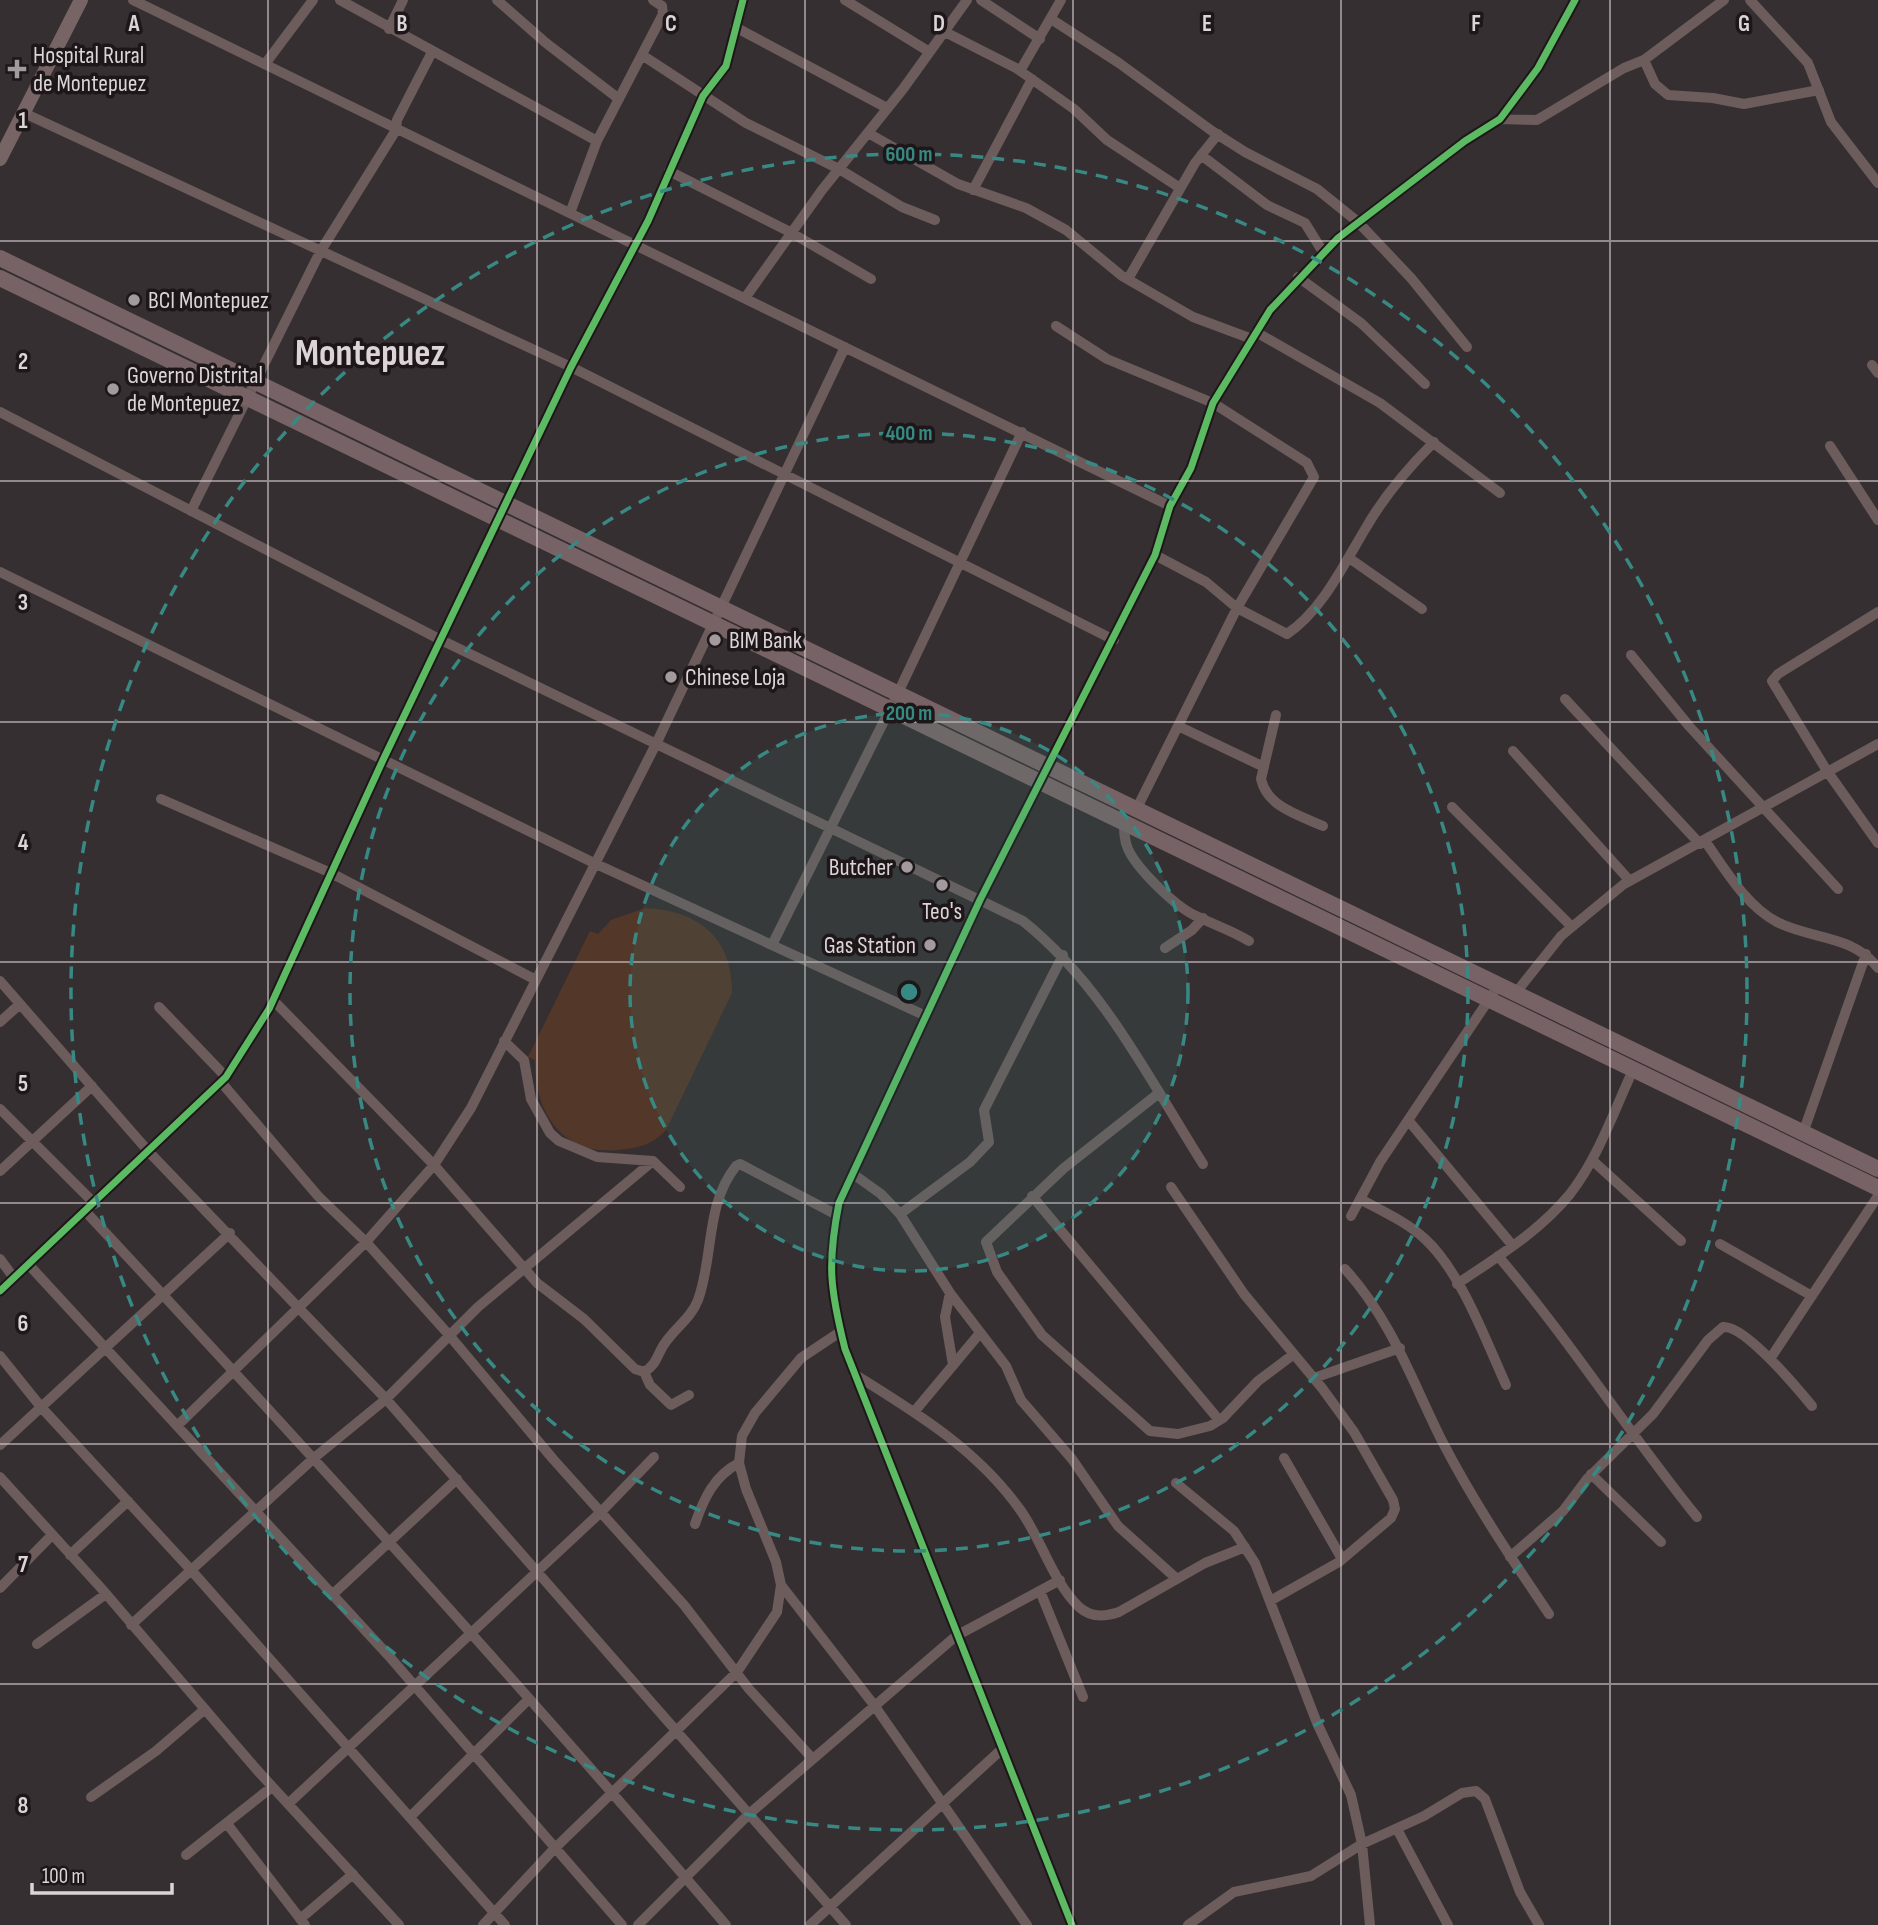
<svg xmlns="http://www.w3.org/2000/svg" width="1878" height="1925" font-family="'Sofia Sans Condensed',sans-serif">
<rect width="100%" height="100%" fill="#362f32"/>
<path fill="#533728" d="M645,908c53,2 88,30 87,85l-66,137c-14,15 -28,18 -48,20 -56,5 -84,-38 -83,-90l-7,-3 62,-126 8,3 13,-14z"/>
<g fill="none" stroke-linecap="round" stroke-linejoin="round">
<path stroke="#6c5c5c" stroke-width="10" d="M133,0l1037,506
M340,0l257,141
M497,0l49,43 73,56
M845,0l83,51
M981,0l59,39
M1750,0l58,63 23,59 47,61
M1051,19l68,44 93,68 33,21 72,37 41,33 53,56 56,69
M735,27l152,81
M389,29l14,-29
M943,31l73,37 58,41 33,31 73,48
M642,55l104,68 93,46 63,38 33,13
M1644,60l11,24 13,11 45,3 31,6 75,-14
M265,64l48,-64
M1020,71l41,-71
M24,113l547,254 543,273
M1500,119l37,1 87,-52 20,-8 80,-60
M868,133l90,51 68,24 40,22 56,46 71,41 59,22
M1201,155l66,50 38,18 18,29
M669,171l121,61 81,47
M973,190l59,-111
M570,213l27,-72 66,-127 -1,-8 -9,-6
M1298,277l63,46 64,61
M1128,279l67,-116 23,-29
M745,298l77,-108 81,-101 64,-89
M1056,326l51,33 106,44 94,60 7,14 -77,131 -101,202
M1256,332l124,71 120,90
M1872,365l6,8
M0,412l441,228 582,281c80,64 126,158 180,243
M1830,446l48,74
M191,511l129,-259 76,-122 1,-10 35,-68
M1155,555l51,27 31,26 50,26c36,-24 58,-72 80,-108 18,-31 41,-58 67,-84
M1349,558l73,51
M0,572l594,291 332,153
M1878,612l-100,62 -6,7 55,90 51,72
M1631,655l58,71 149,163
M1565,699l135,145
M1276,715l-15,64c6,28 38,36 62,47
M1178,726l86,41
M1513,751l117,130
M161,799l170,74 205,107
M1452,807l119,119
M1124,821c0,10 0,19 4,28 9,20 46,56 66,66 18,9 37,15 55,26
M1705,841c20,28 41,65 72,81 35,18 75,12 101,46
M772,945l125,-250 125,-263
M1165,948l27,-18 11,-12
M0,981l149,171 237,247 460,526
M1514,995l47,-59 63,-52 254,-140
M273,1000l161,165 103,118 47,36 51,50 9,3 6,13 21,20 18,-10
M159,1007l67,70
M0,1022l20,-18
M504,1041l20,19 7,39 19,34 9,8 38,16 56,4 27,26
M221,1082l97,114 48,46 83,93 104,124 131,146 65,84 63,69
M1159,1093l-95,75 -78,74 11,30 45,63 108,96 28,3 32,-8 13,-8 35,-37 36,-27
M0,1109l95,95
M1408,1120l105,126
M1803,1133l63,-179
M1592,1160l89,81
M0,1171l92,-85
M853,1174l28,20 19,20 50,79 56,73 15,34 51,59 46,67 59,53
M1171,1187l73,107 78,94 32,44 39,68 2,9 -4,9 -52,44 -69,39
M1032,1196l187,224
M1360,1199c22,12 47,23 65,40 36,33 61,102 81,146
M86,1212c218,234 433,470 640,713
M900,1214l70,-52 19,-20 -5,-32 79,-155
M1351,1216l29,-54 118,-176
M1720,1244l92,52
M1498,1256c71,83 130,176 199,261
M0,1259l14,19
M29,1265l359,390 234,270
M1345,1269c47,52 66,110 97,172 31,60 69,117 107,173
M1457,1284c40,-27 82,-52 113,-90 28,-36 44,-83 63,-124
M0,1291l226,-214 43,-68 114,-249 188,-393 77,-146 55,-125 23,-30 17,-66
M950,1293l-5,24 8,48
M0,1356l41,51 150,163 314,355
M1770,1359l108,-163
M644,1372c13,-7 13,-18 21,-29 11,-16 26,-25 33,-43 16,-44 7,-95 38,-134l4,-2 97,51
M854,1374c63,39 124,76 167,137 21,30 32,71 58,96 12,11 26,10 40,5l86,-49 40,-16
M1314,1378l86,-30
M914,1412l66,-79
M177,1426l189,-184 68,-77 37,-57 185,-364 189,-397
M0,1445l230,-212
M1284,1458l58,101
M1591,1474l70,68
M0,1477l101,111 156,182 142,155
M1176,1483l58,48 21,32 62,160 34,72 11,49 8,81
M695,1524c9,-26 19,-48 44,-61
M70,1555l58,-54
M1510,1557l53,-46 24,-32 66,-65 55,-74 15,-13c21,-3 75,62 89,79
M781,1585l93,120 153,220
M0,1588l52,-53
M1040,1591l43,106
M332,1595l125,-116
M131,1625l183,-167 72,-59 92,-92 175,-146
M37,1644l69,-50
M91,1797l65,-46 49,-42
M288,1804l313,-292 53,-55
M411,1816l118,-117
M228,1825l77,100
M1397,1829l51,96
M186,1855l86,-68
M300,1919l53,-45
M483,1925l71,-76 183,-177 40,-60 4,-27 -5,-23 -30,-73 -7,-26 3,-27 13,-23 46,-55 39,-26
M638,1925l111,-111 207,-178 104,-56
M810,1925l192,-176
M1072,1925l-227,-576c-15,-60 -18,-85 -6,-146l141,-303 175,-345 15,-49 21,-38 22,-65 57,-93 68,-72 127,-97 35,-22 38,-51 37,-68
M1188,1925l46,-33 77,-16 51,-32 62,-28 38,-23 14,-2 9,8 35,93 19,33"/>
<path stroke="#776566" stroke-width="14" d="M0,159l81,-159"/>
<path stroke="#776365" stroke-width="16" d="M0,258l1878,911
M0,278l1878,910"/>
<defs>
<path id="cycleway" d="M0,1291l226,-214 43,-68 114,-249 188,-393 77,-146 55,-125 23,-30 17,-66
M1072,1925l-227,-576c-15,-60 -18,-85 -6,-146l141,-303 175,-345 15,-49 21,-38 22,-65 57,-93 68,-72 127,-97 35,-22 38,-51 37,-68"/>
</defs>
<use href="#cycleway" stroke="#1d1719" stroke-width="11"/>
<use href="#cycleway" stroke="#5cba63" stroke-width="7"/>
</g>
<path fill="none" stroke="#dcd4d7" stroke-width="2" stroke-opacity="0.55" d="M268,0v1925M537,0v1925M805,0v1925M1073,0v1925M1341,0v1925M1610,0v1925M0,241h1878M0,481h1878M0,722h1878M0,962h1878M0,1203h1878M0,1444h1878M0,1684h1878"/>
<circle cx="909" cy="992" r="279" fill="#388983" fill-opacity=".12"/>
<g fill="none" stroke="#388983" stroke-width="3.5" stroke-dasharray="12 9">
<circle cx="909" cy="992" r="279"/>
<circle cx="909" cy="992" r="559"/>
<circle cx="909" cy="992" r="838"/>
</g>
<g fill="#a29a9d" stroke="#1d1719" stroke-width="2.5">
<path d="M13.5 58.5h7v7h7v7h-7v7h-7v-7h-7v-7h7z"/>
<circle cx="134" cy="300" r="7"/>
<circle cx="113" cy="389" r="7"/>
<circle cx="715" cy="640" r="7"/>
<circle cx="671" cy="677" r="7"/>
<circle cx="907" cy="867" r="7"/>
<circle cx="942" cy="885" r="7"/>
<circle cx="930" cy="945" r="7"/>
</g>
<g text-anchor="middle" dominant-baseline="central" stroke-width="7" stroke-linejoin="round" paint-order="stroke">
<g font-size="24" fill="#dcd4d7" stroke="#1d1719" text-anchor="start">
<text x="33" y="55">Hospital Rural<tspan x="33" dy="28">de Montepuez</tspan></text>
<text x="148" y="300">BCI Montepuez</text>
<text x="127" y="375">Governo Distrital<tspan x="127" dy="28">de Montepuez</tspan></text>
<text x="729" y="640">BIM Bank</text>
<text x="685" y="677">Chinese Loja</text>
<text x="893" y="867" text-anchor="end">Butcher</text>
<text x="942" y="911" text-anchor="middle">Teo's</text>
<text x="916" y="945" text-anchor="end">Gas Station</text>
</g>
<g font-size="38" font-weight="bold" fill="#dcd4d7" stroke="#1d1719">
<text x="370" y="353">Montepuez</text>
</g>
</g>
<g font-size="23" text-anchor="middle" font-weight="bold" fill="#dcd4d7" stroke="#1d1719" stroke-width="7" stroke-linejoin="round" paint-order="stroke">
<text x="134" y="31">A</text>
<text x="402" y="31">B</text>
<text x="671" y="31">C</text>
<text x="939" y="31">D</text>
<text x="1207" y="31">E</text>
<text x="1476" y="31">F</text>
<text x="1744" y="31">G</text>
<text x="23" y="128">1</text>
<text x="23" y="369">2</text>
<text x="23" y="610">3</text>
<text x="23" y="850">4</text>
<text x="23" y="1091">5</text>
<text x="23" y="1331">6</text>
<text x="23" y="1572">7</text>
<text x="23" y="1813">8</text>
</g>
<circle cx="909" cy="992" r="10" fill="#388983" stroke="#1d1719" stroke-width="3.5"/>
<g font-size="21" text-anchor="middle" font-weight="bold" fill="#388983" stroke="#1d1719" stroke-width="7" stroke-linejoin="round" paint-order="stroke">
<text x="909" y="161">600 m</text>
<text x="909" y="440">400 m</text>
<text x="909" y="720">200 m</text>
</g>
<path d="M32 1883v10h140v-10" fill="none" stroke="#dcd4d7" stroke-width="3.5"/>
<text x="42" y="1883" font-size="21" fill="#dcd4d7" stroke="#1d1719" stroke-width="5" paint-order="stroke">100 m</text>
</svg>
